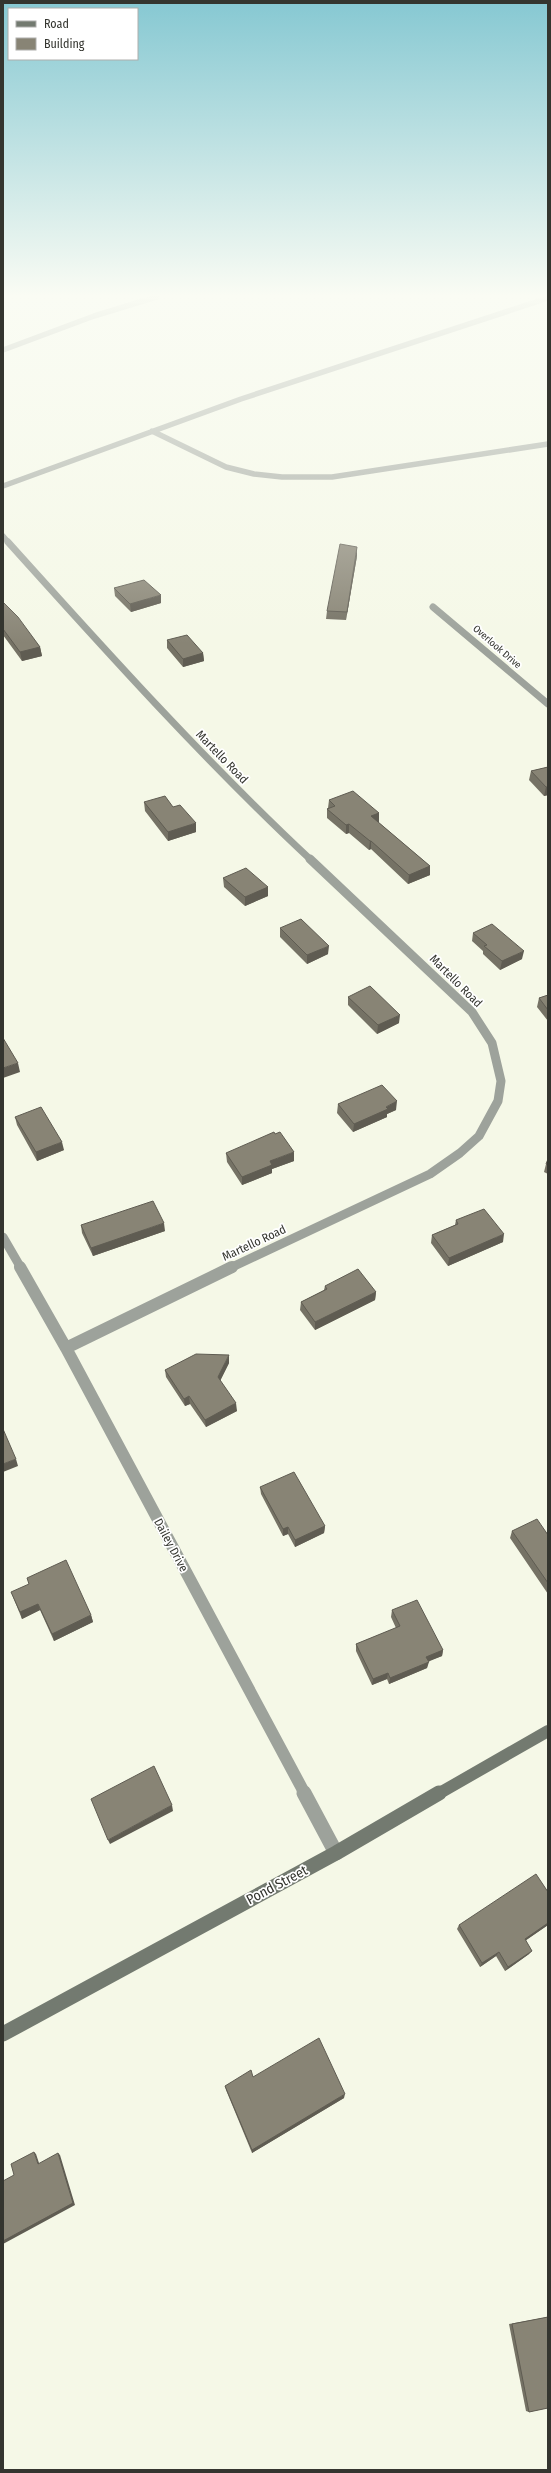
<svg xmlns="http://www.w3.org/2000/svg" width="551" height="2473" font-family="'Fira Sans Condensed',sans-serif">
<rect width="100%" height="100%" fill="#f5f8e7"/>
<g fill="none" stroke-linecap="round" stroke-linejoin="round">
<path stroke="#9da29b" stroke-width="5.5" d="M3,350l91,-34 62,-19
M152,431l74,36 28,7 28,3h50l216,-33
M3,486l238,-87 307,-101
M3,536l6,7"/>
<path stroke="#9da29b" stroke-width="7" d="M8,542c98,109 196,218 303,318
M433,607l115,97"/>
<path stroke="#9da29b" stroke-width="9" d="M3,1237l18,31
M230,1268l200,-94 30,-21 19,-17 19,-35 3,-20 -9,-38 -20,-31 -162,-153"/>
<path stroke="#9da29b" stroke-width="12" d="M20,1267l46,81 239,446
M66,1348l166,-81"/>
<path stroke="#9da29b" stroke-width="15" d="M304,1793l32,60"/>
<path stroke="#737a70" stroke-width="12" d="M438,1794l110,-63"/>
<path stroke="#737a70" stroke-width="15" d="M3,2034l333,-181 103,-60"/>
</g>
<path fill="#757265" d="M357,556l-11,64 -20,-1 1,-8z
M114,588l47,15 -30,9 -16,-16z
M3,602l37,45 2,9 -20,5 -19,-26z
M167,640l36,13 1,8 -21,6 -16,-19z
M548,767v28l-4,1 -15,-16 2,-9z
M329,800l50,13v9h-1l52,44v9l-22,9 -37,-35 -2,1 -20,-17 -3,1 -19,-16v-9l1,-1z
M144,802l29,5 23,25 -28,9 -23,-30z
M223,878l45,9v9l-23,10 -21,-19z
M280,928l48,26 -21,10 -27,-27z
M473,933l49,26 -22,11 -17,-16v-3l-11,-10z
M548,995v26l-11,-14 2,-9z
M348,997l51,26 -22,11 -29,-29z
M338,1104l58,6 -9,4v3l-34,15 -16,-19z
M15,1117l49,33 -27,11 -20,-36z
M226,1153l68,8 -22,8v4l-30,12 -15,-23z
M548,1159v15l-4,-2 2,-8z
M456,1220l47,22 -55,24 -17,-23 1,-8 23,-10z
M81,1225l84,6 -72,25 -11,-23z
M325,1286l51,6 -1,8 -60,30 -15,-20 1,-8 23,-12z
M229,1363l-9,18 17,30 -31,16 -16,-23 -5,2 -19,-29 -1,-7z
M260,1487l65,39 -1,7 -29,14 -7,-13 -5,2 -22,-42z
M512,1531l36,4v59l-38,-56z
M11,1592l80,23 2,7 -39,19 -14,-31 -18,9z
M392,1610l51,40 -1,6 -14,5 -1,7 -38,16 -2,-5 -15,6 -16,-34v-7l40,-16 -5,-11z
M548,1892v33l-22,15 3,14 -24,17 -9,-15 -16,11 -23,-38 2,-4z
M253,2077l91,21 -92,55 -26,-63 -1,-4z
M548,2317v91l-19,4 -3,-1 -17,-87z"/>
<path fill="#5f5c52" d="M357,547v9l-11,64 1,-8z
M161,595v8l-30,9 -1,-8z
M40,647l2,9 -20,5 -2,-9z
M203,653l1,8 -21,6v-8z
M546,787h2v8l-4,1z
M379,813v9l-8,3v-9z
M196,823v9l-28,9v-9z
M349,824v9l-3,1v-9z
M370,841h1v8l-2,1z
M430,866v9l-22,9 1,-9z
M268,887v9l-23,10v-9z
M329,946l-1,8 -21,10v-9z
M524,951l-2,8 -22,11 2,-9z
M400,1015l-1,8 -22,11 1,-9z
M18,1063l2,9 -17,6v-10z
M397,1101l-1,9 -9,4v3l-34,15 1,-8 32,-17z
M62,1142l2,8 -27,11 -1,-9z
M294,1152v9l-22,8v4l-30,12v-8l28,-16z
M164,1223l1,8 -72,25 -2,-8z
M504,1234l-1,8 -55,24 1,-8z
M376,1292l-1,8 -60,30v-8z
M229,1355v8l-11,22v-8z
M189,1396l1,8 -5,2 -1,-7z
M236,1403l1,8 -31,16 -1,-7z
M16,1459l2,7 -15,6v-8z
M325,1526l-1,7 -29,14v-7z
M288,1527v7l-5,2v-7z
M38,1604l2,6 -18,9 -2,-7z
M91,1615l2,7 -39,19 -2,-7z
M443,1650l-1,6 -17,7 1,-6z
M429,1662l-2,6 -38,16 1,-6z
M388,1673l-1,6 -15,6 1,-6z
M172,1805l1,6 -63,33 -2,-4z
M548,1923v2l-26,18 3,-4z
M532,1951l-3,3 -24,17 3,-4z
M499,1952l-3,4 -16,11 2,-4z
M345,2094l-1,4 -92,55v-3z
M34,2152l2,2 4,12 -2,-2z
M58,2153l2,2 15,50 -72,39v-3z"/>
<path fill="#888475" stroke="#5f5c52" d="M340,544l17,3 -10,65 -20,-1z
M144,580l17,15 -31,9 -16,-16z
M3,602l15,15 22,30 -20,5 -17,-23z
M187,635l16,18 -20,6 -16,-19z
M548,767v20h-2l-15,-16z
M353,791l26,22 -8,3 59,50 -21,9 -38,-34h-1l-21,-17 -3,1 -19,-16 8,-3 -6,-6z
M165,796l8,11 7,-2 16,18 -28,9 -24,-30z
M246,868l22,19 -23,10 -22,-19z
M301,919l28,27 -22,9 -27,-27z
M492,924l32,27 -22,10 -18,-15 3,-1 -14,-12z
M370,986l30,29 -22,10 -30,-28z
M548,995v15l-9,-12z
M3,1038l15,25 -15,5z
M382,1085l15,16 -11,6 2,2 -34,15 -16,-20z
M41,1107l21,35 -26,10 -21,-35z
M274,1132l1,2 5,-2 14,20 -24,9 2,4 -30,12 -16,-24z
M548,1159v6l-2,-1z
M153,1201l11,22 -73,25 -10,-23z
M484,1209l20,25 -55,24 -17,-23 26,-11 -2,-4z
M358,1269l18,23 -61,30 -14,-20 26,-13 -2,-3z
M196,1354l33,1 -11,22 18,26 -31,17 -16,-24 -5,3 -19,-29z
M3,1429l13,30 -13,5z
M294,1472l31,54 -30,14 -7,-13 -5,2 -23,-42z
M537,1519l11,16v48l-36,-52z
M66,1560l25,55 -39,19 -14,-30 -18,8 -9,-20 18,-8 -2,-6z
M417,1600l26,50 -17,7 3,5 -39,16 -2,-5 -15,6 -17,-35 44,-18 -8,-16z
M154,1766l18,39 -64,35 -17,-41z
M536,1874l12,18v31l-23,16 7,12 -24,16 -9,-15 -17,11 -23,-38z
M319,2038l26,56 -93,56 -27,-64 26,-16 2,7z
M34,2152l4,12 20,-11 15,50 -70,38v-60l11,-6 -3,-11z
M548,2317v91l-19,4 -17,-88z"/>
<linearGradient id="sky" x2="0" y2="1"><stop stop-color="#86c8d2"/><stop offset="0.46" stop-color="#fafcf4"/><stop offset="1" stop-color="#fafcf4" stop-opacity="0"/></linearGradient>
<rect width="551" height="643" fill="url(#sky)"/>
<g text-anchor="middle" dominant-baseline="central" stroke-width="3.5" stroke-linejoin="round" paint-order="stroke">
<g font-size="10" fill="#34352f" stroke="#fff">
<text transform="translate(497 647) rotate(41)">Overlook Drive</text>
</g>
<g font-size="12" fill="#34352f" stroke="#fff">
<text transform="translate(222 757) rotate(46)">Martello Road</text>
<text transform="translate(456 981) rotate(45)">Martello Road</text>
<text transform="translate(254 1243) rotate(-25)">Martello Road</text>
<text transform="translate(171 1545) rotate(62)">Dailey Drive</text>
</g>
<g font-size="14" fill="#34352f" stroke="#fff">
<text transform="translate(277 1885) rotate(-28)">Pond Street</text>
</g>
</g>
<rect width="551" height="2473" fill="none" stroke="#34352f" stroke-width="8"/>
<rect x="8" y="8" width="130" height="52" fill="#ffffff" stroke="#aeaeac"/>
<rect x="16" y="21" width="20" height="6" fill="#737a70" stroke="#aeaeac"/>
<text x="44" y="28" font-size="12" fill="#34352f">Road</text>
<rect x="16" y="38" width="20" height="12" fill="#888475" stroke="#aeaeac"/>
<text x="44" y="48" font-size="12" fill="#34352f">Building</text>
</svg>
